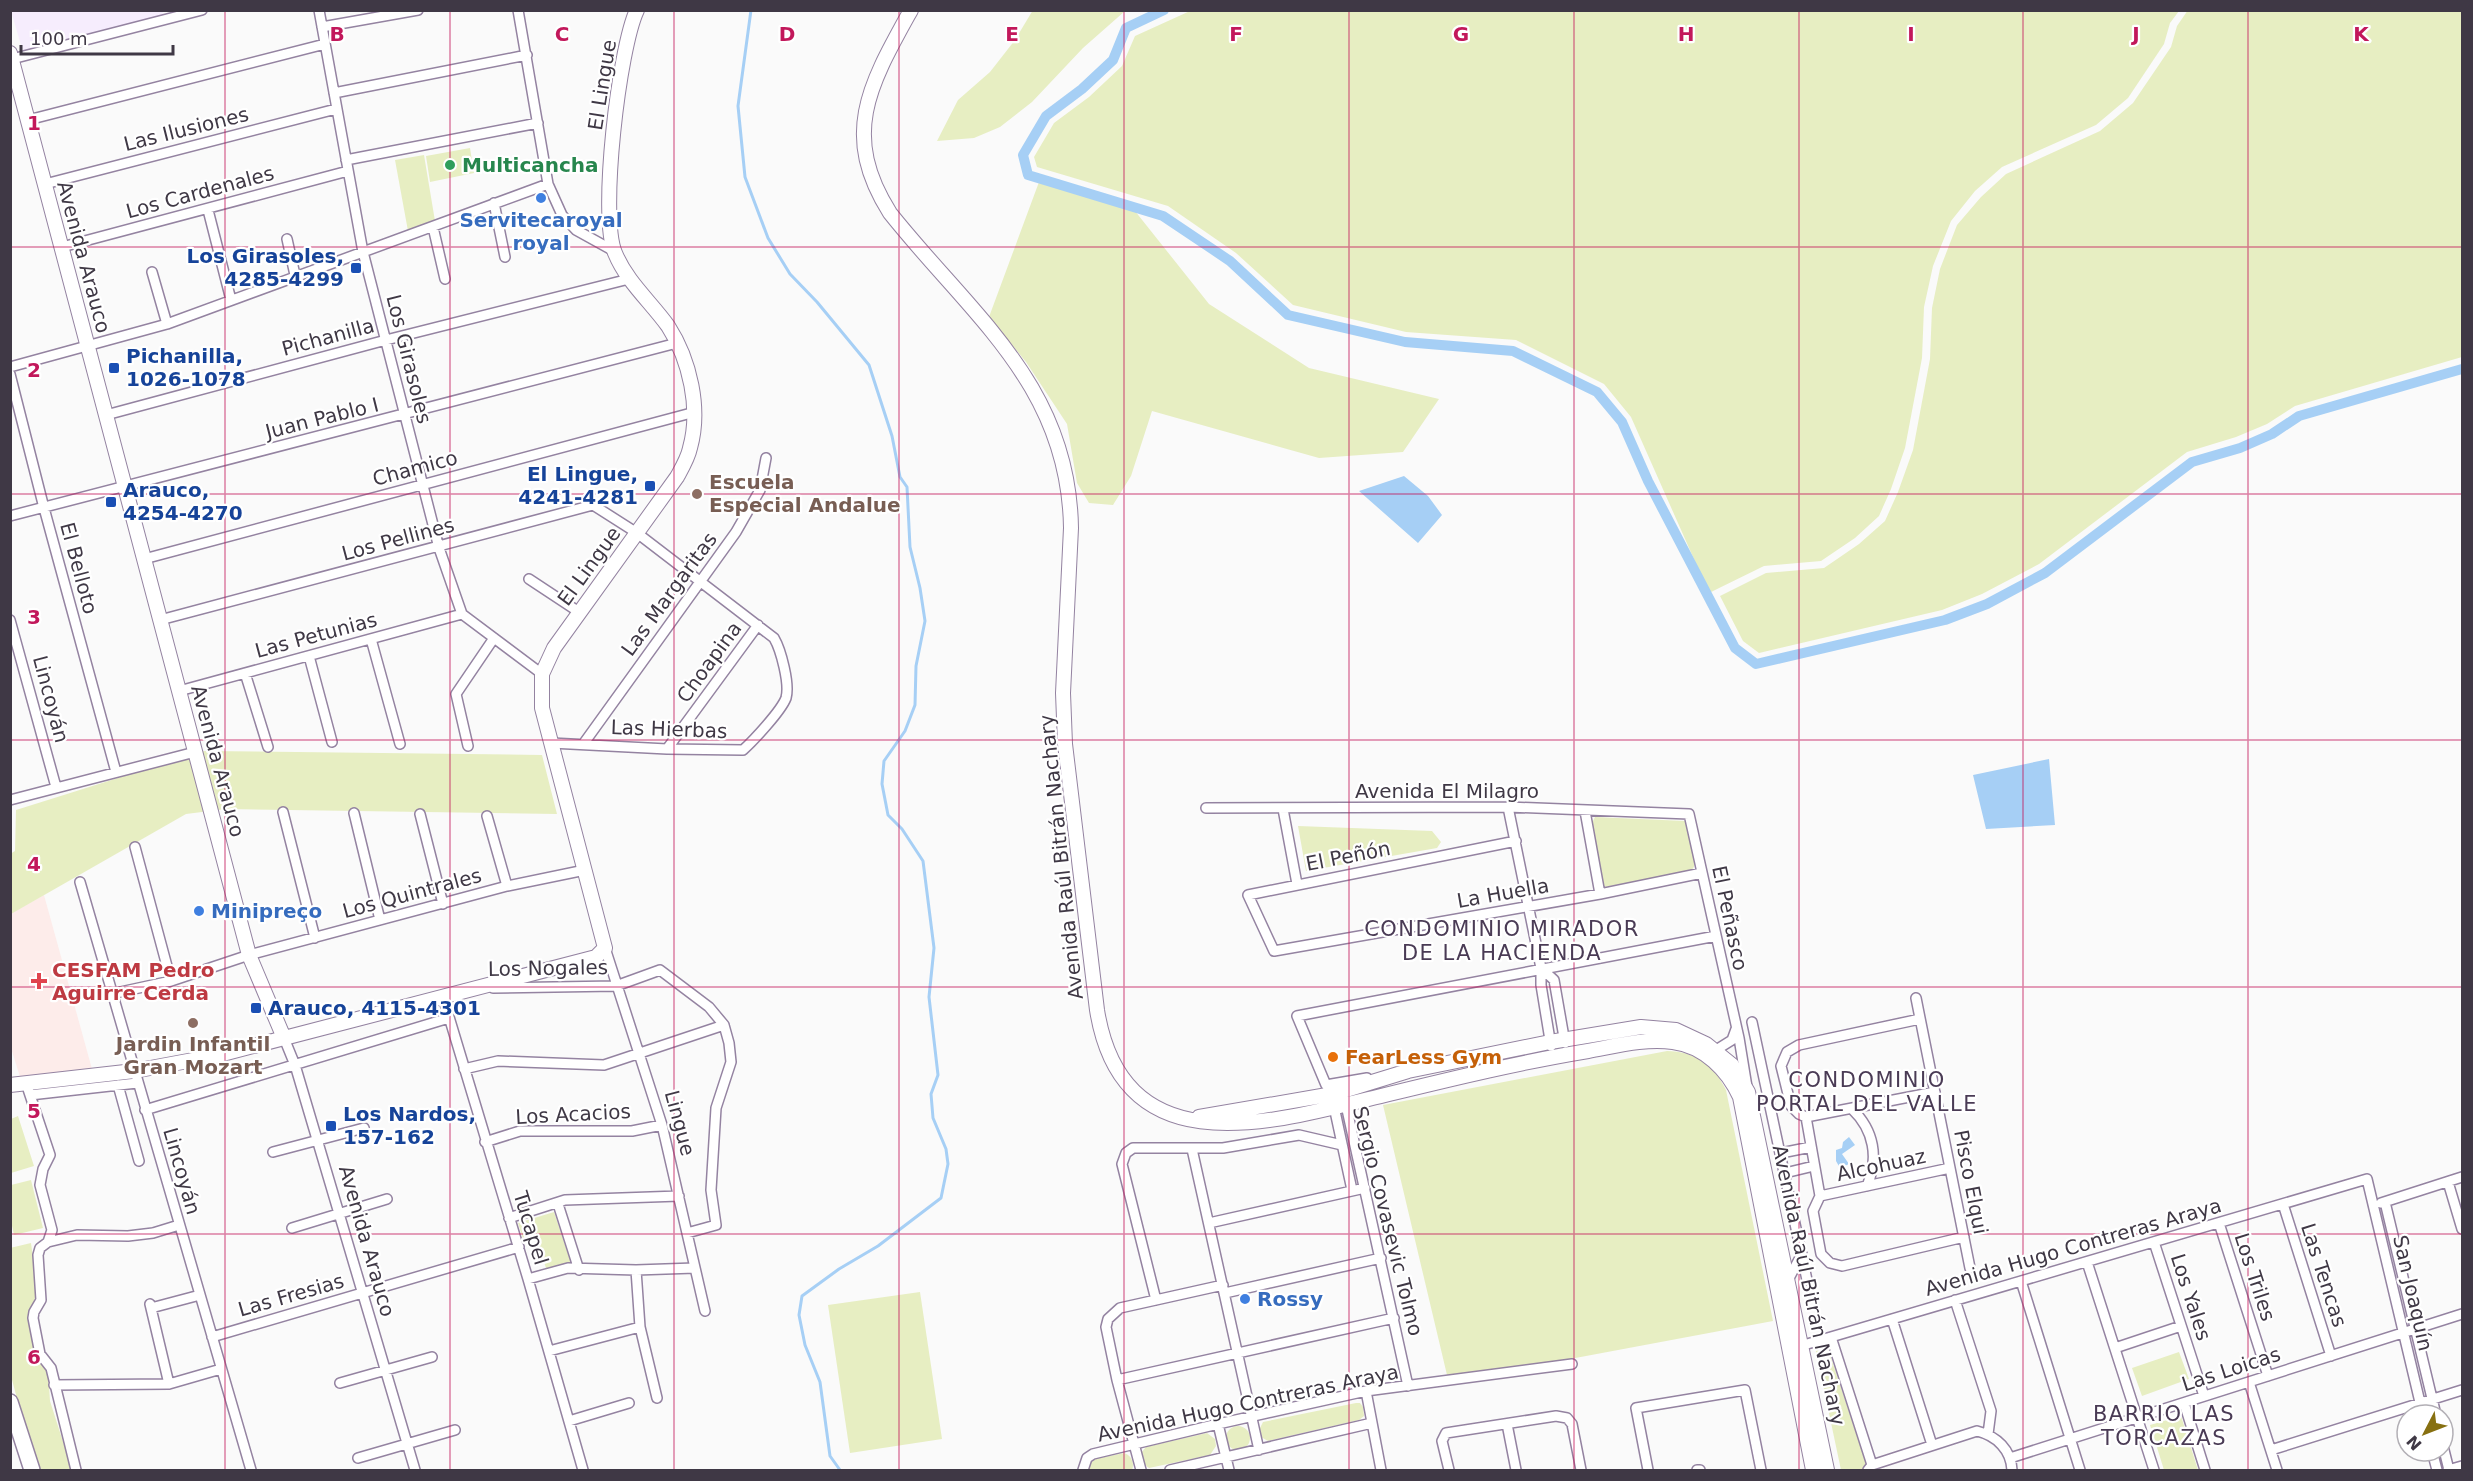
<svg xmlns="http://www.w3.org/2000/svg" width="2473" height="1481" font-family="'DejaVu Sans',sans-serif">
<rect width="100%" height="100%" fill="#fafafa"/>
<path fill="#f6edfd" d="M162,10l2,6 -141,36 -12,-41z"/>
<path fill="#fdecea" d="M44,895l48,174 -71,11 -10,-32 -1,-134z"/>
<path fill="#e7eec2" d="M1033,10l92,1 -42,37 -51,54 -32,25 -26,11 -37,3 21,-41 32,-28 25,-32z
M2188,10l274,1v346l-167,49 -28,18 -31,13 -49,15 -148,112 -57,30 -40,16 -183,43 -16,-12 -23,-45 46,-23 58,-5 35,-24 26,-23 13,-29 15,-42 17,-91 2,-51 8,-39 17,-44 24,-28 25,-23 94,-43 33,-28 38,-56 6,-21z
M1190,11v-1l989,1 -9,12 -6,21 -36,54 -32,27 -94,42 -27,24 -24,30 -18,45 -9,41 -2,51 -17,90 -14,41 -12,27 -24,22 -34,23 -57,5 -55,27 -78,-176 -27,-33 -88,-44 -110,-8 -113,-27 -57,-52 -68,-47 -131,-39 -3,-10 20,-34 35,-26 33,-31 13,-30z
M470,148l4,25 -44,9 -4,-26z
M424,155l11,66 -27,10 -13,-71z
M1039,182l96,29 74,93 100,64 130,31 -36,53 -84,6 -167,-47 -21,65 -18,29 -24,-2 -12,-20 -10,-59 -41,-62 -37,-45z
M204,751l338,4 15,59 -331,-5 -40,5 -175,100 -1,-60 5,-3 1,-41z
M1595,817l90,4 10,41c-1,7 -3,9 -10,11l-81,14 -12,-64z
M1298,826l134,5 9,11 -4,6 -131,23z
M1667,1051c27,0 47,14 59,39l47,231 -203,38 -123,16 -64,-270z
M18,1116l16,50 -23,7v-54z
M31,1180l12,48 -29,7 -3,-14v-36z
M554,1212l17,51 -24,8 -11,-33 -12,4 -6,-19z
M31,1243c3,24 10,48 -1,70l18,57 2,31 22,69h-36l-25,-94 -1,-128z
M920,1292l22,147 -92,14 -22,-148z
M1826,1343l40,120 -3,7h-22l-26,-123z
M2179,1352l10,27 -47,17 -10,-28z
M1356,1403h4l3,4 1,9 -5,4 -91,21 -7,-4 -1,-9 3,-6z
M2181,1416l17,54h-34l-14,-45z
M1226 1438a12 12 0 1 1 24 0a12 12 0 1 1-24 0Z
M1207,1433l8,6 1,7 -6,9 -61,13 -8,-6v-9l5,-6z
M1124,1453c7,2 11,10 8,17h-43v-6l6,-5z"/>
<path fill="#a6cff5" d="M1404,476l24,20 14,19 -24,28 -59,-52z
M2049,759l6,66 -69,4 -13,-54z
M1849,1137l6,8 -13,9 7,10 -9,4 -4,-7v-11l6,-2 1,-6z"/>
<g fill="none" stroke-linecap="round" stroke-linejoin="round">
<path stroke="#a6cff5" stroke-width="3" d="M751,10l-13,96 7,71 23,61 22,36 27,28 52,63 23,71 8,41 7,10 3,60 10,41 5,33 -9,45 -1,39 -10,26 -21,30 -2,23 6,31 14,14 21,32 11,87 -5,49 9,78 -7,19 2,24 13,31 2,15 -7,34 -63,48 -39,23 -37,27 -3,19 6,30 15,37 10,74 10,14"/>
<path stroke="#a6cff5" stroke-width="10" d="M1164,10l-38,18 -13,32 -31,29 -36,27 -23,39 5,20 135,41 67,45 58,54 117,27 108,9 84,41 25,30 26,59 87,167 21,16 189,-44 42,-16 58,-31 147,-111 48,-14 32,-14 27,-18 163,-47"/>
<defs>
<path id="street" d="M319,10l44,242 76,296 23,66 80,60
M518,10l30,174 14,31 14,15 38,21
M322,27l96,-17
M12,59l190,-49
M334,93l193,-38
M28,120l297,-76
M346,160l192,-37
M45,184l291,-75
M494,203l11,54
M208,210l23,90
M433,227l12,52
M287,239l8,36
M62,247l286,-76
M152,272l15,52
M10,367l157,-43 381,-140
M10,374l34,134 72,264
M106,415l280,-75 243,-61
M10,516l667,-173
M144,559l551,-147
M529,579l50,33
M10,620l46,167
M160,620l433,-115 44,28 137,105c7,12 16,46 12,60 -5,13 -32,42 -43,52l-76,-1 -116,-6
M371,639l29,105
M309,656l23,86
M245,673l23,74
M179,691l283,-77
M584,743l152,-211 24,-42 6,-32
M468,746l-12,-52 38,-56
M667,749l91,-124
M10,800l185,-48
M1508,807l33,161v17l10,61
M1206,808l302,-1 181,7 50,224 8,49
M1283,809l14,75
M1585,811l15,83
M283,812l32,126
M354,813l26,107
M420,814l23,90
M487,816l20,70
M1516,841l-268,54 26,56 326,-57 102,-21
M135,847l36,134
M80,882l171,588
M605,948l57,177 43,186
M1541,968l13,12 11,63
M493,988l123,-2 44,-16 49,37 15,18 5,18 2,19 -15,46 -5,82 5,35 -29,8
M111,994l60,-13 78,-26 258,-69 78,-16
M443,997l85,282 55,191
M1916,998l54,270
M1752,1022l55,258
M284,1038l11,27 120,405
M1716,1050l16,-10 4,-11
M464,1069l34,-8 106,4 120,-40
M1367,1078l-41,7 -29,-69 419,-80
M26,1083l24,72 -7,14 -3,16 12,45 -4,12 -8,6 -2,7 3,45 -7,12 -1,6 7,36 11,14 25,102
M118,1085l21,76
M30,1095l107,-12
M1333,1102l19,88
M1343,1103l3,2 62,281
M1852,1109c22,21 27,49 15,77
M145,1110l304,-92
M1806,1117l14,79 -7,15 8,43 9,9 12,3 122,-29
M1806,1117l-7,-3 -8,-8 -10,-40 6,-14 12,-7 121,-26
M1806,1117l129,-25
M485,1142l35,-11h112l30,-6
M1192,1149l67,301
M273,1152l91,-24
M1781,1153l30,-6
M1785,1173l29,-7
M2448,1182l14,47
M1820,1196l130,-28
M2385,1202l51,213
M2381,1203l81,-26
M558,1204l21,66
M2283,1204l48,152
M509,1218l56,-18 114,-4
M1209,1223l156,-35
M2219,1223l49,153
M292,1228l95,-29
M48,1242l29,-7 51,1 25,-3 26,-8
M2154,1242l50,154
M2087,1262l67,208
M636,1270l4,57 17,71
M528,1279l40,-11 68,2 59,-2
M1788,1280l14,-26
M2021,1281l59,189
M1225,1293l156,-35
M1156,1300l-34,-136 4,-11 7,-5h90l76,-13 43,10
M1955,1300l36,111 -3,23
M150,1304l19,80
M151,1308l49,-13
M1892,1319l40,126
M212,1337l307,-90
M1831,1337l41,128
M1797,1347l570,-168 56,236
M2115,1348l66,-22
M549,1351l91,-24
M1117,1380l277,-62
M2249,1382l28,88
M340,1383l92,-26
M54,1385l115,-1 52,-15
M1366,1391l15,79
M2184,1403l21,67
M569,1421l60,-18
M1218,1424l11,46
M1507,1424l9,46
M2443,1446l6,24
M2271,1450l191,-60
M2432,1451l5,19
M358,1458l97,-28
M2010,1458l452,-144
M1083,1470l4,-12 6,-4 125,-30 148,-33 206,-27
M1141,1470l-24,-90 -11,-53 2,-8 12,-11 103,-23
M1170,1470l202,-47
M1449,1470l-7,-29 4,-8 110,-17 11,2 5,6 9,46
M1648,1470l-12,-62 109,-18 16,80
M1697,1470h3
M1868,1470l4,-5 105,-34c20,5 34,19 35,39
M2448,1470l14,-4"/>
<path id="secondary" d="M911,10c-41,74 -71,124 -21,203 81,102 179,172 181,315l-8,165 2,51 32,266c26,161 181,111 292,84 66,-16 132,-32 199,-43 28,-5 57,-13 85,-9 31,4 55,28 67,55l73,373
M10,53l239,902 35,83
M10,1085l124,-14 81,-15 381,-99 9,-9 -63,-240v-34l12,-26 123,-171c5,-9 11,-19 13,-29 11,-39 0,-88 -22,-122 -18,-25 -41,-44 -53,-73 -16,-37 4,-205 22,-243
M1199,1117l134,-23 75,-23 142,-29 91,-15 35,3 30,14 26,21 16,27 79,378"/>
<path id="primary" d="M10,1402l22,68"/>
</defs>
<use href="#street" stroke="#9483a1" stroke-width="12"/>
<use href="#secondary" stroke="#9483a1" stroke-width="16"/>
<use href="#primary" stroke="#9483a1" stroke-width="18"/>
<use href="#street" stroke="#fff" stroke-width="9"/>
<use href="#secondary" stroke="#fff" stroke-width="14"/>
<use href="#primary" stroke="#fff" stroke-width="15"/>
</g>
<path fill="none" stroke="#c2185b" stroke-width="1.5" stroke-opacity="0.55" d="M225,10v1460M450,10v1460M674,10v1460M899,10v1460M1124,10v1460M1349,10v1460M1574,10v1460M1799,10v1460M2023,10v1460M2248,10v1460M10,247h2452M10,494h2452M10,740h2452M10,987h2452M10,1234h2452"/>
<circle fill="#2e9e5b" stroke="#fff" stroke-width="2" cx="450" cy="165" r="6"/>
<g fill="#3f7fe0" stroke="#fff" stroke-width="2">
<circle cx="541" cy="198" r="6"/>
<circle cx="199" cy="911" r="6"/>
<circle cx="1245" cy="1299" r="6"/>
</g>
<g fill="#1a4fb4" stroke="#fff" stroke-width="2">
<rect x="350" y="262" width="12" height="12" rx="3"/>
<rect x="108" y="362" width="12" height="12" rx="3"/>
<rect x="644" y="480" width="12" height="12" rx="3"/>
<rect x="105" y="496" width="12" height="12" rx="3"/>
<rect x="250" y="1002" width="12" height="12" rx="3"/>
<rect x="325" y="1120" width="12" height="12" rx="3"/>
</g>
<g fill="#8d6e63" stroke="#fff" stroke-width="2">
<circle cx="697" cy="494" r="6"/>
<circle cx="193" cy="1023" r="6"/>
</g>
<path fill="#e0444e" stroke="#fff" stroke-width="2" d="M36 972h6v6h6v6h-6v6h-6v-6h-6v-6h6z"/>
<circle fill="#e8710a" stroke="#fff" stroke-width="2" cx="1333" cy="1057" r="6"/>
<g text-anchor="middle" dominant-baseline="central" stroke-width="4.5" stroke-linejoin="round" paint-order="stroke">
<g font-size="20" fill="#3f3845" stroke="#fff">
<text transform="translate(602 85) rotate(-81)">El Lingue</text>
<text transform="translate(186 129) rotate(-14)">Las Ilusiones</text>
<text transform="translate(200 192) rotate(-15)">Los Cardenales</text>
<text transform="translate(84 257) rotate(75)">Avenida Arauco</text>
<text transform="translate(328 337) rotate(-15)">Pichanilla</text>
<text transform="translate(409 359) rotate(76)">Los Girasoles</text>
<text transform="translate(322 418) rotate(-14)">Juan Pablo I</text>
<text transform="translate(415 468) rotate(-15)">Chamico</text>
<text transform="translate(398 539) rotate(-15)">Los Pellines</text>
<text transform="translate(589 566) rotate(-54)">El Lingue</text>
<text transform="translate(79 568) rotate(75)">El Belloto</text>
<text transform="translate(669 594) rotate(-54)">Las Margaritas</text>
<text transform="translate(316 635) rotate(-15)">Las Petunias</text>
<text transform="translate(709 662) rotate(-54)">Choapina</text>
<text transform="translate(51 699) rotate(75)">Lincoyán</text>
<text transform="translate(669 729) rotate(2)">Las Hierbas</text>
<text transform="translate(218 761) rotate(75)">Avenida Arauco</text>
<text x="1447" y="791">Avenida El Milagro</text>
<text transform="translate(1348 856) rotate(-11)">El Peñón</text>
<text transform="translate(1061 857) rotate(-96)">Avenida Raúl Bitrán Nachary</text>
<text transform="translate(412 893) rotate(-15)">Los Quintrales</text>
<text transform="translate(1503 893) rotate(-10)">La Huella</text>
<text transform="translate(1730 918) rotate(78)">El Peñasco</text>
<text transform="translate(548 968) rotate(-1)">Los Nogales</text>
<text transform="translate(573 1114) rotate(-3)">Los Acacios</text>
<text transform="translate(680 1123) rotate(75)">Lingue</text>
<text transform="translate(1881 1165) rotate(-12)">Alcohuaz</text>
<text transform="translate(182 1171) rotate(74)">Lincoyán</text>
<text transform="translate(1971 1182) rotate(79)">Pisco Elqui</text>
<text transform="translate(1388 1221) rotate(76)">Sergio Covasevic Tolmo</text>
<text transform="translate(531 1228) rotate(73)">Tucapel</text>
<text transform="translate(367 1241) rotate(74)">Avenida Arauco</text>
<text transform="translate(2073 1247) rotate(-16)">Avenida Hugo Contreras Araya</text>
<text transform="translate(2324 1275) rotate(72)">Las Tencas</text>
<text transform="translate(2255 1277) rotate(72)">Los Triles</text>
<text transform="translate(1809 1285) rotate(78)">Avenida Raúl Bitrán Nachary</text>
<text transform="translate(2413 1293) rotate(77)">San Joaquín</text>
<text transform="translate(291 1295) rotate(-16)">Las Fresias</text>
<text transform="translate(2191 1297) rotate(72)">Los Yales</text>
<text transform="translate(2231 1369) rotate(-18)">Las Loicas</text>
<text transform="translate(1248 1403) rotate(-12)">Avenida Hugo Contreras Araya</text>
</g>
<g font-size="20" font-weight="bold" fill="#27864d" stroke="#fff" text-anchor="start">
<text x="462" y="165">Multicancha</text>
</g>
<g font-size="20" font-weight="bold" fill="#366cbe" stroke="#fff" text-anchor="start">
<text x="541" y="220" text-anchor="middle">Servitecaroyal<tspan x="541" dy="23">royal</tspan></text>
<text x="211" y="911">Minipreço</text>
<text x="1257" y="1299">Rossy</text>
</g>
<g font-size="20" font-weight="bold" fill="#164399" stroke="#fff" text-anchor="start">
<text x="344" y="256" text-anchor="end">Los Girasoles,<tspan x="344" dy="23">4285-4299</tspan></text>
<text x="126" y="356">Pichanilla,<tspan x="126" dy="23">1026-1078</tspan></text>
<text x="638" y="474" text-anchor="end">El Lingue,<tspan x="638" dy="23">4241-4281</tspan></text>
<text x="123" y="490">Arauco,<tspan x="123" dy="23">4254-4270</tspan></text>
<text x="268" y="1008">Arauco, 4115-4301</text>
<text x="343" y="1114">Los Nardos,<tspan x="343" dy="23">157-162</tspan></text>
</g>
<g font-size="20" font-weight="bold" fill="#785e54" stroke="#fff" text-anchor="start">
<text x="709" y="482">Escuela<tspan x="709" dy="23">Especial Andalue</tspan></text>
<text x="193" y="1044" text-anchor="middle">Jardin Infantil<tspan x="193" dy="23">Gran Mozart</tspan></text>
</g>
<g font-size="20" font-weight="bold" fill="#be3a42" stroke="#fff" text-anchor="start">
<text x="52" y="970">CESFAM Pedro<tspan x="52" dy="23">Aguirre Cerda</tspan></text>
</g>
<g font-size="20" font-weight="bold" fill="#c56008" stroke="#fff" text-anchor="start">
<text x="1345" y="1057">FearLess Gym</text>
</g>
<g font-size="21" letter-spacing="1.5" fill="#4a3b55" stroke="#fff">
<text x="1502" y="929">CONDOMINIO MIRADOR<tspan x="1502" dy="24">DE LA HACIENDA</tspan></text>
<text x="1867" y="1080">CONDOMINIO<tspan x="1867" dy="24">PORTAL DEL VALLE</tspan></text>
<text x="2164" y="1414">BARRIO LAS<tspan x="2164" dy="24">TORCAZAS</tspan></text>
</g>
</g>
<g font-size="20" text-anchor="middle" font-weight="bold" fill="#c2185b" stroke="#fff" stroke-width="4.5" stroke-linejoin="round" paint-order="stroke">
<text x="337" y="41">B</text>
<text x="562" y="41">C</text>
<text x="787" y="41">D</text>
<text x="1012" y="41">E</text>
<text x="1236" y="41">F</text>
<text x="1461" y="41">G</text>
<text x="1686" y="41">H</text>
<text x="1911" y="41">I</text>
<text x="2136" y="41">J</text>
<text x="2361" y="41">K</text>
<text x="34" y="130">1</text>
<text x="34" y="377">2</text>
<text x="34" y="624">3</text>
<text x="34" y="871">4</text>
<text x="34" y="1118">5</text>
<text x="34" y="1364">6</text>
</g>
<rect width="2473" height="1481" fill="none" stroke="#3f3845" stroke-width="24"/>
<g transform="translate(2425 1433) rotate(228)"><circle r="28" fill="#ffffff" stroke="#b2afb5" stroke-width="1.5"/>
<path d="M0-4.5L10 22L0 15L-10 22Z" fill="#877011"/>
<text y="-9" font-size="16" font-weight="bold" text-anchor="middle" fill="#3f3845">N</text>
</g>
<path d="M21 45v9h152v-9" fill="none" stroke="#3f3845" stroke-width="3"/>
<text x="30" y="45" font-size="18" fill="#3f3845" stroke="#ffffff" stroke-width="4.5" paint-order="stroke">100 m</text>
</svg>
